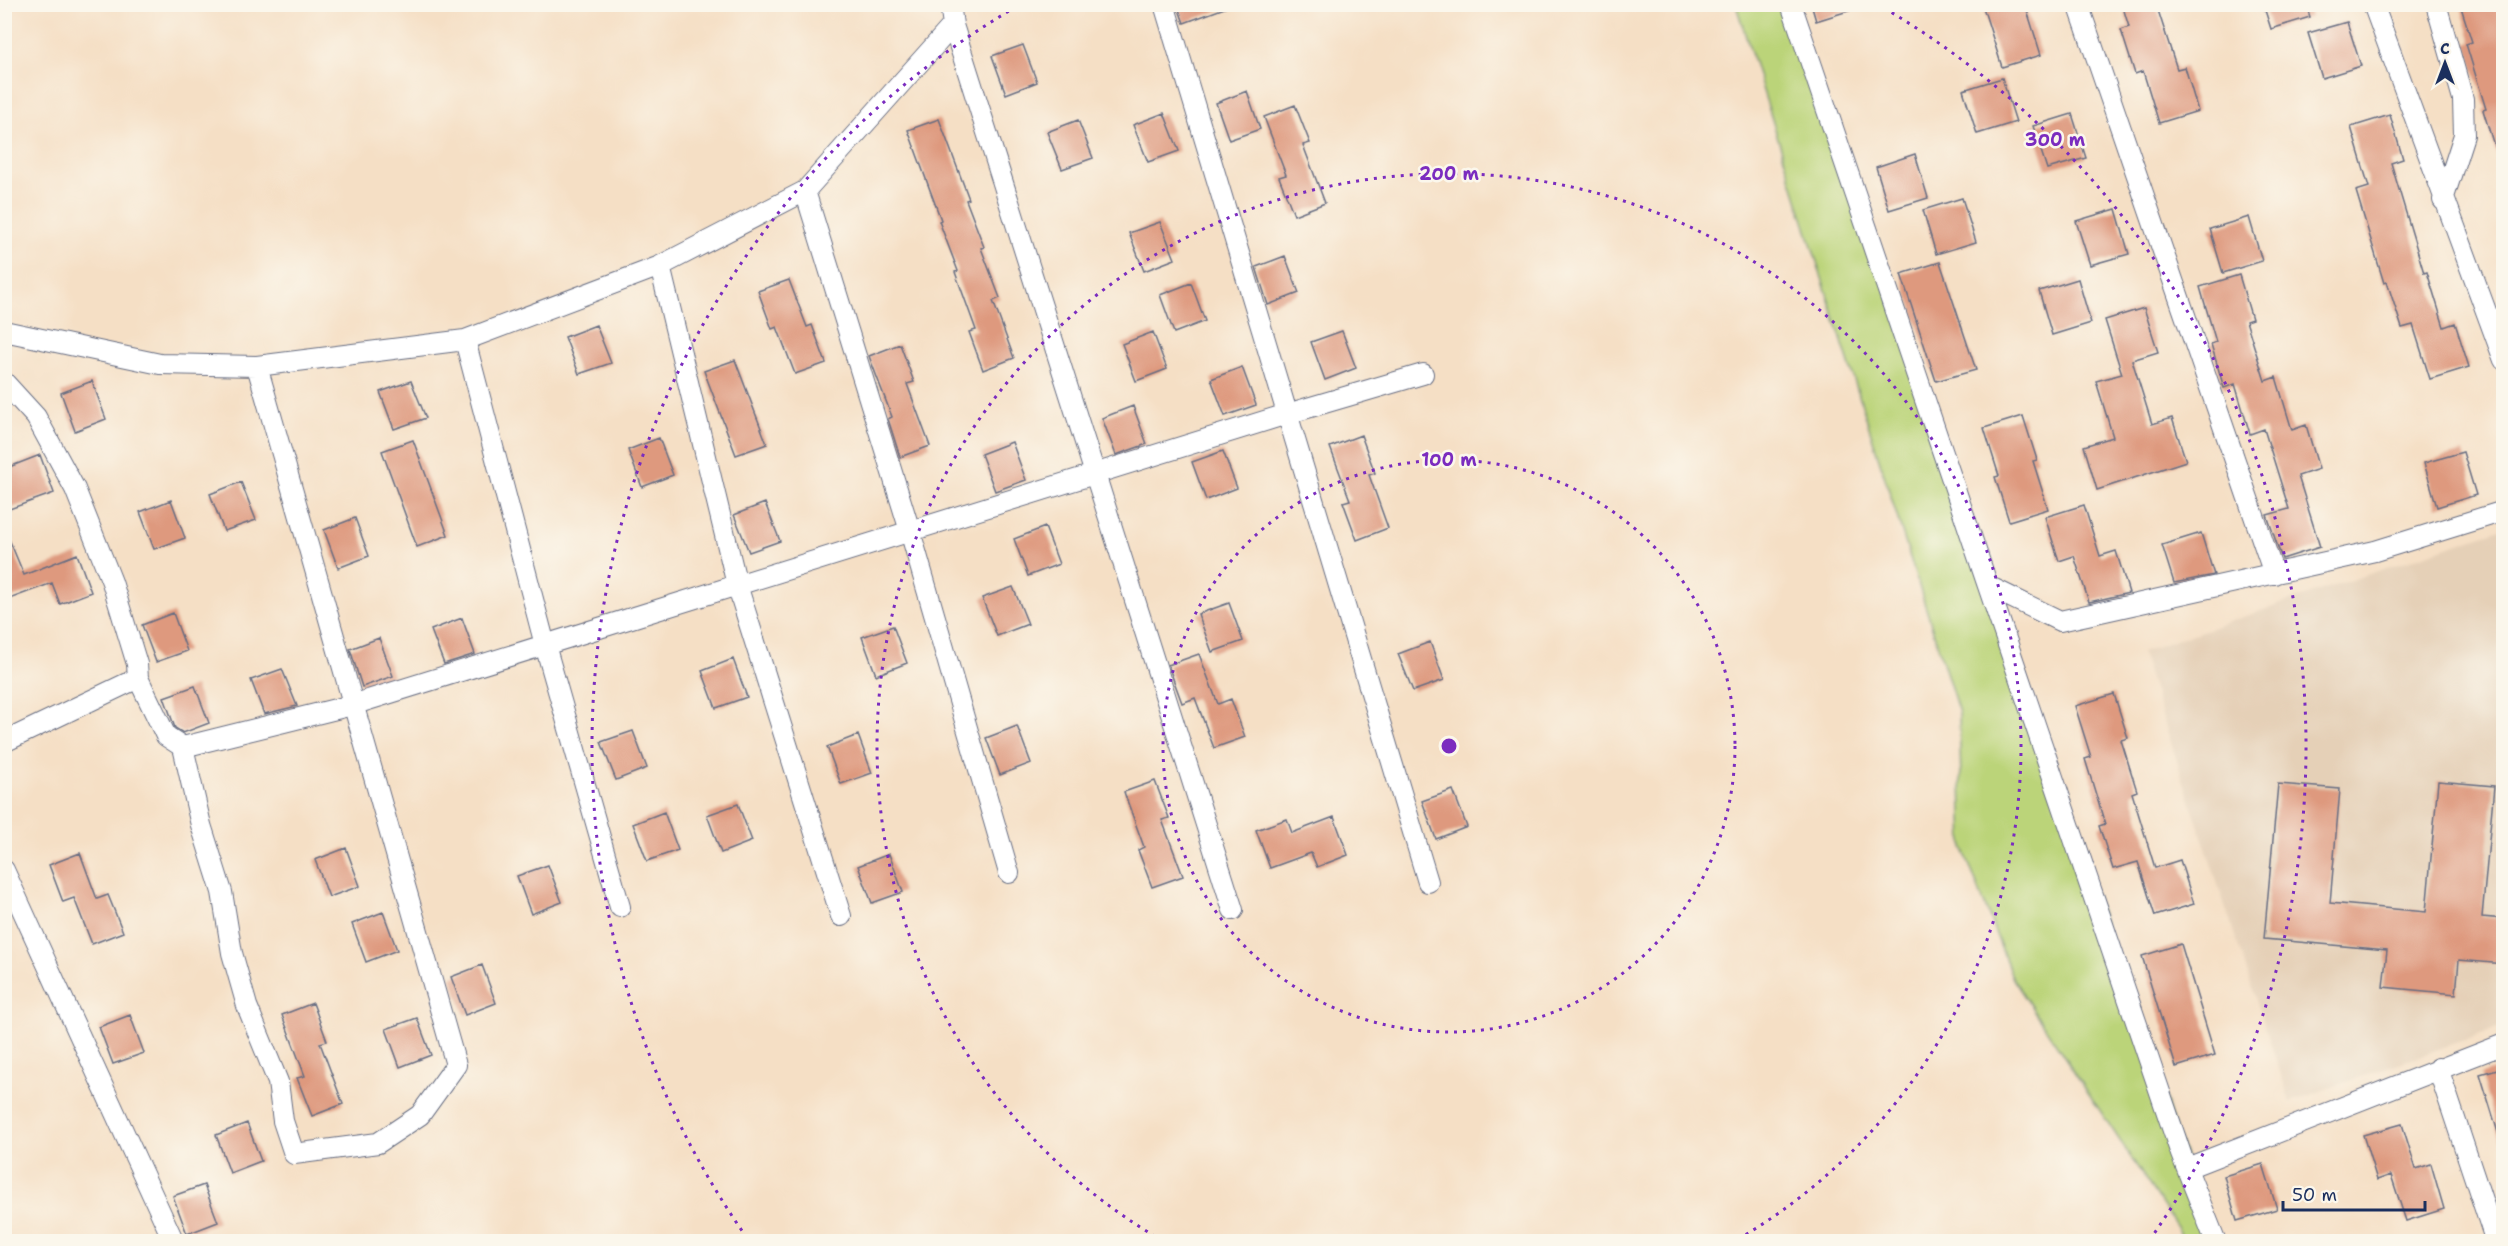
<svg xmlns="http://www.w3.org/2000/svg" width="2508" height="1246" font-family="'Shantell Sans',sans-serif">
<rect width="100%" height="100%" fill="#fbf7ec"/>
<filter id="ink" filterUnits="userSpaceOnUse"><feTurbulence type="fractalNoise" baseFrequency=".0167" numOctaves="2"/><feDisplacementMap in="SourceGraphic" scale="12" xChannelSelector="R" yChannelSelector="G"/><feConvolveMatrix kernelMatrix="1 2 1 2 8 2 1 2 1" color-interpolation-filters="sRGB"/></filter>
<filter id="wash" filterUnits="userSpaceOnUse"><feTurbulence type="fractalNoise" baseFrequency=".008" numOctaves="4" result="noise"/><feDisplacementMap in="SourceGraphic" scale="24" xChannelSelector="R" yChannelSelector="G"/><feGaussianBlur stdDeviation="1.35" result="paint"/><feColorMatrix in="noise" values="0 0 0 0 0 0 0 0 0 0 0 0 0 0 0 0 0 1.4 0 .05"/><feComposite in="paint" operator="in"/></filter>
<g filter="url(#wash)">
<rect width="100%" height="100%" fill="#f5dfc5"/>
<path fill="#e5d0b7" d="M2503,528v498l-213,76 -149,-450z"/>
<path fill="#bbd479" stroke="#6b826c" stroke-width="1.5" d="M1736,5h53l425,1236h-31l-4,-11 -166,-251 -50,-131 -4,-135z"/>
<g id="blocks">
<path fill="#de997e" d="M1177,4h53v2l-46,17z
M1811,4h46l1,4 -42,13z
M1982,4h43l16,51 -39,12z
M2122,4h34l21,65 8,-2 13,44 -39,12 -16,-52 -8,3 -14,-44 8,-3z
M2263,4h43l4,13 -39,12z
M2460,4h44v160l-4,1 -17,-55 3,-1 -20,-65 6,-2z
M2347,22l14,44 -39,12 -14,-45z
M1023,45l14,37 -31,12 -14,-38z
M2002,78l14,44 -39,12 -14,-44z
M1247,91l13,38 -31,11 -13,-37z
M1295,105l15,38 -7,2 22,58 -31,12 -15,-38 7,-2 -22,-58z
M1164,113l15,38 -31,11 -15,-37z
M2072,114l14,44 -39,11 -14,-43z
M2390,115l13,44 -12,4 33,110 3,-1 17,55 11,-4 14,44 -39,12 -17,-54 -11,3 -15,-46 -3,1 -28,-92 13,-4 -18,-60z
M939,119l30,80 -3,1 18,47 -3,1 19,50 -7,3 21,57 -31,12 -14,-38 7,-2 -21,-58 3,-1 -19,-50 2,-1 -33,-90z
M1078,120l15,38 -31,11 -15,-37z
M1915,154l13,44 -39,12 -13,-43z
M1962,198l14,44 -40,12 -13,-44z
M2116,209l13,45 -39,11 -14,-44z
M2249,217l13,44 -39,12 -13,-44z
M1160,222l15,37 -31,12 -15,-38z
M1285,256l14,37 -31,12 -12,-38z
M1940,262l36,108 -40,11 -35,-107z
M2239,275l13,44 -6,2 19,60 11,-4 16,53 14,-5 13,44 -21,7 22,71 -38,12 -15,-44 22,-6 -25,-80 -14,5 -15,-50 -11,4 -13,-44 5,-2 -16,-55z
M2078,279l13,44 -39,12 -13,-44z
M789,280l18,47 5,-2 14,38 -31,11 -18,-47 -5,2 -14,-38z
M1191,283l14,38 -31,12 -14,-38z
M2144,308l14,44 -26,8 20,64 20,-6 14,43 -89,29 -13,-44 29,-9 -17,-56 26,-7 -17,-54z
M596,325l15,38 -32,11 -14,-37z
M1342,331l14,37 -31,12 -14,-38z
M1153,332l14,37 -31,12 -14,-37z
M900,344l14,38 -7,2 23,62 -30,11 -12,-38 4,-2 -23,-61z
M735,360l32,84 -31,11 -32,-84z
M1242,367l14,38 -31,11 -14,-37z
M92,381l14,38 -31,12 -14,-38z
M411,381l15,37 -32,11 -14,-37z
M1133,406l14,38 -31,11 -14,-37z
M2023,416l14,44 -4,1 15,48 -39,12 -14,-44 4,-1 -15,-48z
M1361,435l14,38 -6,2 19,53 -31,12 -14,-38 7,-2 -20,-53z
M659,438l14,37 -31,12 -14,-37z
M413,440l35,95 -31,12 -35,-96z
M1012,442l14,38 -31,11 -14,-37z
M1223,451l14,37 -31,12 -14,-38z
M2463,452l13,43 -39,12 -13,-44z
M40,455l14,38 -50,18v-42z
M241,482l15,38 -32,11 -14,-37z
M171,500l14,38 -31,11 -14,-37z
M765,503l15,38 -31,11 -15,-37z
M2084,505l16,51 16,-5 13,42 -40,9 -15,-46 -15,5 -14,-44z
M355,518l14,38 -31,12 -14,-38z
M4,527l20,48 53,-21 14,38 -31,12 -8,-21 -48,18z
M1045,527l14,37 -31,12 -14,-37z
M2201,533l13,42 -40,8 -12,-38z
M1013,587l15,37 -31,12 -15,-38z
M1229,603l14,38 -31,11 -14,-38z
M173,613l14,38 -31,11 -14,-37z
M462,618l13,36 -31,10 -13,-34z
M893,626l14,37 -31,12 -14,-38z
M379,638l14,38 -31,11 -12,-38z
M1430,642l14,38 -31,11 -15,-37z
M1199,654l19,50 13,-5 14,38 -31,11 -19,-50 -13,5 -14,-38z
M733,659l14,38 -31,11 -14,-37z
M282,669l15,37 -33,8 -13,-34z
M195,686l14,37 -26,10 -8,-5 -11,-31z
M2114,694l14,44 -7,2 16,51 -5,2 23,75 25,-8 14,44 -39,12 -17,-54 -25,7 -14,-43 6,-2 -20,-65 6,-2 -16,-51z
M1017,726l14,37 -31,12 -14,-37z
M633,731l14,37 -31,12 -15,-38z
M858,735l14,38 -31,11 -14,-37z
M1155,781l14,37 -7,2 21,56 -31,11 -14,-37 6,-3 -20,-55z
M2438,781l56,5 -12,131 22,2v45l-45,-4 -3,34 -73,-7 4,-37 -123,-11 14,-155 62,5 -10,114 96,9z
M1453,790l14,37 -31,12 -14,-38z
M738,804l14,37 -31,12 -14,-38z
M664,812l14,38 -31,11 -14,-37z
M1334,817l14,38 -31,12 -6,-14 -41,15 -14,-38 31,-11 5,14z
M346,848l14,38 -31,11 -14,-37z
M80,853l17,46 11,-4 15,37 -31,12 -18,-46 -11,4 -14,-37z
M889,854l14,38 -31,11 -14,-37z
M548,865l14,37 -31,12 -14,-38z
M383,912l14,38 -31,12 -14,-38z
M2181,944l34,111 -39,12 -34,-111z
M482,965l14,38 -31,12 -14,-38z
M313,1003l14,38 -7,2 23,61 -31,12 -15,-38 8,-2 -23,-61z
M130,1015l14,38 -31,11 -14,-37z
M417,1018l14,37 -31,12 -14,-38z
M2504,1067v72h-4l-20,-65z
M247,1123l14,38 -31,12 -14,-38z
M2402,1124l14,45 15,-5 13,45 -38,12 -15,-46 -14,5 -14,-45z
M2263,1164l14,45 -40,12 -13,-45z
M204,1185l14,37 -31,12 -14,-38z"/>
</g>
</g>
<g filter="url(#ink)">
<use href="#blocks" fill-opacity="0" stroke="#676d82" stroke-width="1.5"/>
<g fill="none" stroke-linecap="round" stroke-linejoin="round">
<defs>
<path id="minor" d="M950,4l3,21 280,885
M1164,4l264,878
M1791,4l197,582 72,35 315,-70 129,-40
M2078,4l196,570
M2373,4l131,356
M2436,4l27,95 1,36 -21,65
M805,191l105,340 99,342
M660,266l77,319 104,331
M4,331l156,33 97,2 208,-26 195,-74 145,-75 148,-166
M465,340l80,305 75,262
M4,382l32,35 39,72 37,93 25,82 1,14
M1988,586l193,568 35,88
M4,742l134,-64 28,58 17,11 169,-42 935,-291 136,-40
M183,747l18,78 21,67 10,61 15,53 31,76 5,39 11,33 84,-11 42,-28 36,-50 -199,-699
M4,870l170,372
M2438,1068l58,174
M2187,1168l317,-124"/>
</defs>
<use href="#minor" stroke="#676d82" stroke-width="22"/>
<use href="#minor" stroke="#fff" stroke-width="20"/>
</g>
</g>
<g fill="none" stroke="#7b2cbf" stroke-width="3" stroke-dasharray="3 6">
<circle cx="1449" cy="746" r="286"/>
<path d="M1163 1241A572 572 0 1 1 1735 1241"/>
<path d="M747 1238A857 857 0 0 1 1014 8M1884 8A857 857 0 0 1 2151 1238"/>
</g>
<circle cx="1449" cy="746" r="9" fill="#7b2cbf" stroke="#fbf7ec" stroke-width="3"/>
<g font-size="18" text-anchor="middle" font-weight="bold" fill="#7b2cbf" stroke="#fbf7ec" stroke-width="5" stroke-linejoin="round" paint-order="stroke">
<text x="2055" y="146">300 m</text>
<text x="1449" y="180">200 m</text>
<text x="1449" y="466">100 m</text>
</g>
<rect width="2508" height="1246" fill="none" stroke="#fbf7ec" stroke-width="24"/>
<g transform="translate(2445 63)" stroke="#fbf7ec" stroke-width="4.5" paint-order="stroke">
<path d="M0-4.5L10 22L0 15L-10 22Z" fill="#1b2f5e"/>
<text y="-9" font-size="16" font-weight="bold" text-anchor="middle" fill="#1b2f5e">С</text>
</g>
<path d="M2283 1201v9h142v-9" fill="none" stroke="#1b2f5e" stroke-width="3"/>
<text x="2292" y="1201" font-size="18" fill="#1b2f5e" stroke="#fbf7ec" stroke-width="4.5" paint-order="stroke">50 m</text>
</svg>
